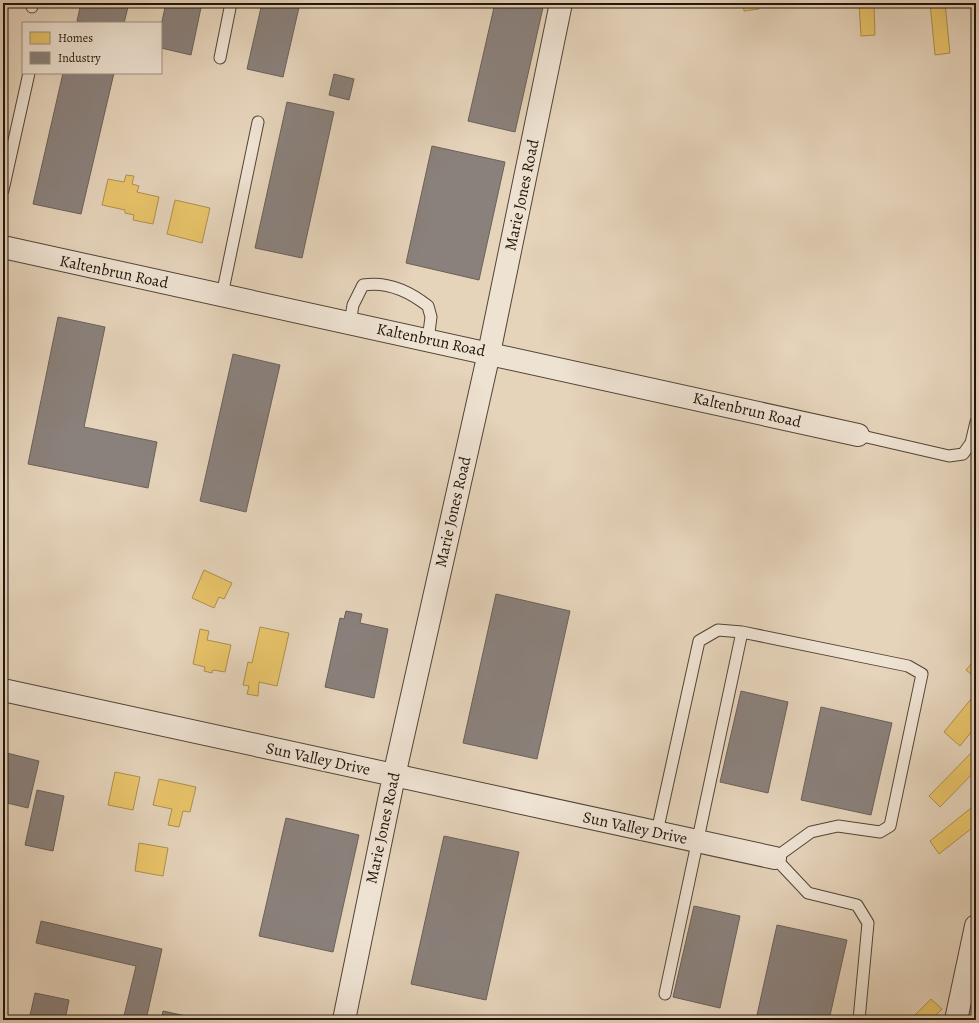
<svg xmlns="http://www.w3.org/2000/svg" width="979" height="1023" font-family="Alegreya,serif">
<rect width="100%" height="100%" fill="#e5d3ba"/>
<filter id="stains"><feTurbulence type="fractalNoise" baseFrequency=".005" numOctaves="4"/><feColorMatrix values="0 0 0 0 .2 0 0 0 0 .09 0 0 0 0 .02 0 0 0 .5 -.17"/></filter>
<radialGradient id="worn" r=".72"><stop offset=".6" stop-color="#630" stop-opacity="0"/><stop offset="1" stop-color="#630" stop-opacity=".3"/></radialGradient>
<path fill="#e9c46a" stroke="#ad904d" d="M743,3h15l1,6 -15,2z
M859,3h15l1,32 -14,1z
M930,3h15l5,50 -15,2z
M126,175l8,1 -2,8 7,2 -2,6 22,5 -6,27 -20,-4 1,-5 -9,-2v-3l-23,-5 6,-26 16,3z
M175,200l35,8 -8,35 -35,-9z
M204,570l28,13 -8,16 -5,-2 -5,11 -22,-10z
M260,627l29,6 -12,53 -18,-4 -1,14 -11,-2 2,-8 -6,-1 5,-23 4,1z
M200,629l9,2 -2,9 24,5 -6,27 -12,-2 -1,3 -8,-2 1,-4 -12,-3z
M976,658v20l-10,-8z
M976,693v33l-16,20 -16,-14z
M976,748v22l-36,37 -11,-11z
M115,772l25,5 -7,33 -25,-5z
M159,779l37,8 -6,25 -7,-1 -4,16 -11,-2 4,-16 -19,-4z
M971,808l5,6v11l-37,29 -9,-13z
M139,843l29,5 -5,28 -28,-5z
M931,999l11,10 -11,11h-21z"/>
<path fill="#8a817c" stroke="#6b615a" d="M81,3h48l-5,20h-38l-9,-2z
M166,3h36l-11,52 -30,-7v-22z
M262,3h38l-17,74 -36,-8z
M495,3h49l-29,129 -47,-11z
M63,73h51l-33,141 -48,-10z
M334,74l20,5 -5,21 -20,-5z
M287,102l47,10 -32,146 -47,-10z
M432,146l73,16 -26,118 -73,-17z
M58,317l47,10 -21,100 73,15 -9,46 -120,-24z
M233,354l47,11 -34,147 -46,-11z
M496,594l74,17 -33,148 -74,-16z
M346,611l16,3 -2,9 28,6 -14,69 -49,-11 15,-69 4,1z
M741,691l47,11 -20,91 -48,-11z
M821,707l71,16 -21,92 -70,-15z
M3,752l36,9 -11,47 -25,-6z
M37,790l27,6 -11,55 -28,-6z
M286,818l73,17 -26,117 -74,-16z
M444,836l75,16 -33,148 -75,-16z
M694,906l46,10 -20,92 -47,-11z
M41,921l121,28 -16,71h-23l13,-54 -100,-23z
M777,925l70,15 -18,80h-50l-22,-5z
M35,993l34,7 -4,20h-36z
M163,1011l37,8v1h-39z"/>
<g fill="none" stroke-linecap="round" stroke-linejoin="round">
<defs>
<path id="lane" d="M32,7v-4
M220,58l11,-55
M3,190l26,-117
M222,295l36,-173
M350,323l3,-18 10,-20c25,-4 46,6 65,21l3,11 -3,23
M858,435l91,21 14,-2 8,-11 5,-21
M657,832l42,-191 19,-11 24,2
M665,994l77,-362 166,34 14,8 -32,152 -10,6 -42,-6 -27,6 -36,26 33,35 49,12 11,18 -9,97"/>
<path id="street" d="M3,247l855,188
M3,690l772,168
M344,1020l50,-244 95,-423 72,-350
M956,1020l20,-94"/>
</defs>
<use href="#lane" stroke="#534436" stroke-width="13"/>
<use href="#street" stroke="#534436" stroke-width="24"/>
<use href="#lane" stroke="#eee2d2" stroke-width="11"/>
<use href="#street" stroke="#eee2d2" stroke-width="22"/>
</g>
<g text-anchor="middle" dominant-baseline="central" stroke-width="4" stroke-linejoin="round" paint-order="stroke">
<g font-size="16" fill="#22150a" stroke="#eee2d2">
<text transform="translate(522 195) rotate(-78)">Marie Jones Road</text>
<text transform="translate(114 272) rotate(12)">Kaltenbrun Road</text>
<text transform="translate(431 340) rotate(12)">Kaltenbrun Road</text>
<text transform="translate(747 410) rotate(13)">Kaltenbrun Road</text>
<text transform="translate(453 512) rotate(-77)">Marie Jones Road</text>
<text transform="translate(318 759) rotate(12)">Sun Valley Drive</text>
<text transform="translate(383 828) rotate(-78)">Marie Jones Road</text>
<text transform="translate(635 828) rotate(12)">Sun Valley Drive</text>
</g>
</g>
<rect width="979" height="1023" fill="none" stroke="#e5d3ba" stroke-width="16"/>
<rect x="4" y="4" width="971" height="1015" fill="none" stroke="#22150a" stroke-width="2"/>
<rect x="8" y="8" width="963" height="1007" fill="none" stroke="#22150a"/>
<rect x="22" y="22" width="140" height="52" fill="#eee2d2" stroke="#9c9082"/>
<rect x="30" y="32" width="20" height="12" fill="#e9c46a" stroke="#9c9082"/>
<text x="58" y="42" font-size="12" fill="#22150a">Homes</text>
<rect x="30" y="52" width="20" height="12" fill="#8a817c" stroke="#9c9082"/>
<text x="58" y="62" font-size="12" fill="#22150a">Industry</text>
<rect width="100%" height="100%" filter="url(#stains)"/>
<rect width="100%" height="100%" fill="url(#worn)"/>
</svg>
